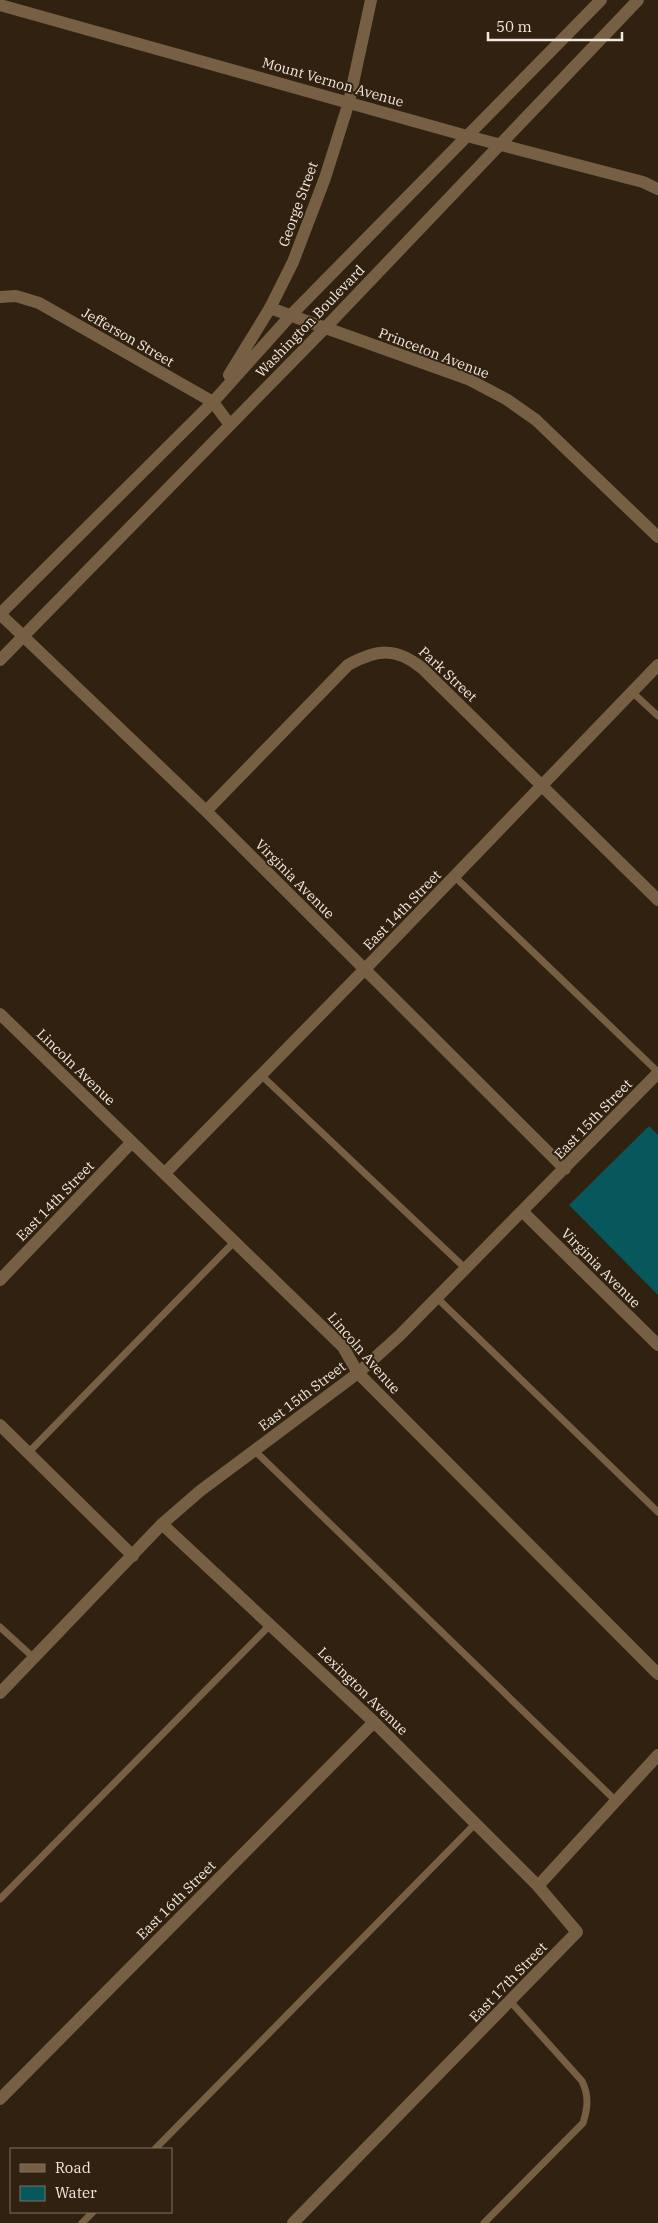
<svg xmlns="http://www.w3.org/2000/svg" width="658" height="2223" font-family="'IBM Plex Serif',serif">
<rect width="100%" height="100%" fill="#302110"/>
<path fill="#06585c" d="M649,1126l9,9v160l-89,-90z"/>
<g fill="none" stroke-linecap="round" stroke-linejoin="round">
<path stroke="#775f43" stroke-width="7" d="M632,692l26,24
M454,876l204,196
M261,1075l205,194
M437,1298l221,214
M254,1450l362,351
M28,1453l207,-212
M0,1627l34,31
M0,1899l270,-274
M155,2149l321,-326
M82,2223l11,-11
M484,2223l99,-100c5,-16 6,-27 -1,-42l-72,-80"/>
<path stroke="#775f43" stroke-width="12" d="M0,5l467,131 176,46 15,7
M0,297l16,-1 23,7 174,99 17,23
M270,308l198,71 38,20 30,21 122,117
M229,375l41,-67 23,-46 32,-84 24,-76 22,-102
M0,614l213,-212 78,-87 310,-315
M0,614l206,197 359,358
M0,660l326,-333 312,-327
M206,811l142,-146c29,-16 48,-18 74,3l236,232
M0,1014l343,333 15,26 300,301
M165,1173l200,-204 293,-304
M522,1211l136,134
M0,1280l132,-138
M0,1425l133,131
M162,1524l212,198 164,164
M0,1693l162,-169 38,-33 158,-118 41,-37 259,-263
M0,2099l374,-377
M293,2223l284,-291 -39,-46 120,-131"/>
</g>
<g text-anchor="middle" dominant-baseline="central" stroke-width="4" stroke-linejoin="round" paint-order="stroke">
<g font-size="14" fill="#f2e8de" stroke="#302110">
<text transform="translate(333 82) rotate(16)">Mount Vernon Avenue</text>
<text transform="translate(298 204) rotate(-70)">George Street</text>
<text transform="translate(310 321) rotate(-46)">Washington Boulevard</text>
<text transform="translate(128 337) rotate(30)">Jefferson Street</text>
<text transform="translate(434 353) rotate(21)">Princeton Avenue</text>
<text transform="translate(448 674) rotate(43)">Park Street</text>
<text transform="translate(295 879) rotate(45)">Virginia Avenue</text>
<text transform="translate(402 910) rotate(-46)">East 14th Street</text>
<text transform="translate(76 1067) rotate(44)">Lincoln Avenue</text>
<text transform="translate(593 1119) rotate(-46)">East 15th Street</text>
<text transform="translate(55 1201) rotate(-46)">East 14th Street</text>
<text transform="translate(601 1268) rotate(45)">Virginia Avenue</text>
<text transform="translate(364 1353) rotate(49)">Lincoln Avenue</text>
<text transform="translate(302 1396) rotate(-37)">East 15th Street</text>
<text transform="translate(363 1691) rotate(44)">Lexington Avenue</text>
<text transform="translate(176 1900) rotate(-45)">East 16th Street</text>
<text transform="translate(508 1982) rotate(-46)">East 17th Street</text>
</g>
</g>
<rect x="10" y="2148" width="162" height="65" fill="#302110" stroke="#7e7162"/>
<rect x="20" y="2164" width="25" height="8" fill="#775f43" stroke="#7e7162"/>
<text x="55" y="2173" font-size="15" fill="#f2e8de">Road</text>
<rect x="20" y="2186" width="25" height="15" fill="#06585c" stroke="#7e7162"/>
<text x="55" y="2198" font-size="15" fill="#f2e8de">Water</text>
<path d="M488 32v8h134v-8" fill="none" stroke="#f2e8de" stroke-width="2.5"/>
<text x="496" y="32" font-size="15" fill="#f2e8de" stroke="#302110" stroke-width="4" paint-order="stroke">50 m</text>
</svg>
